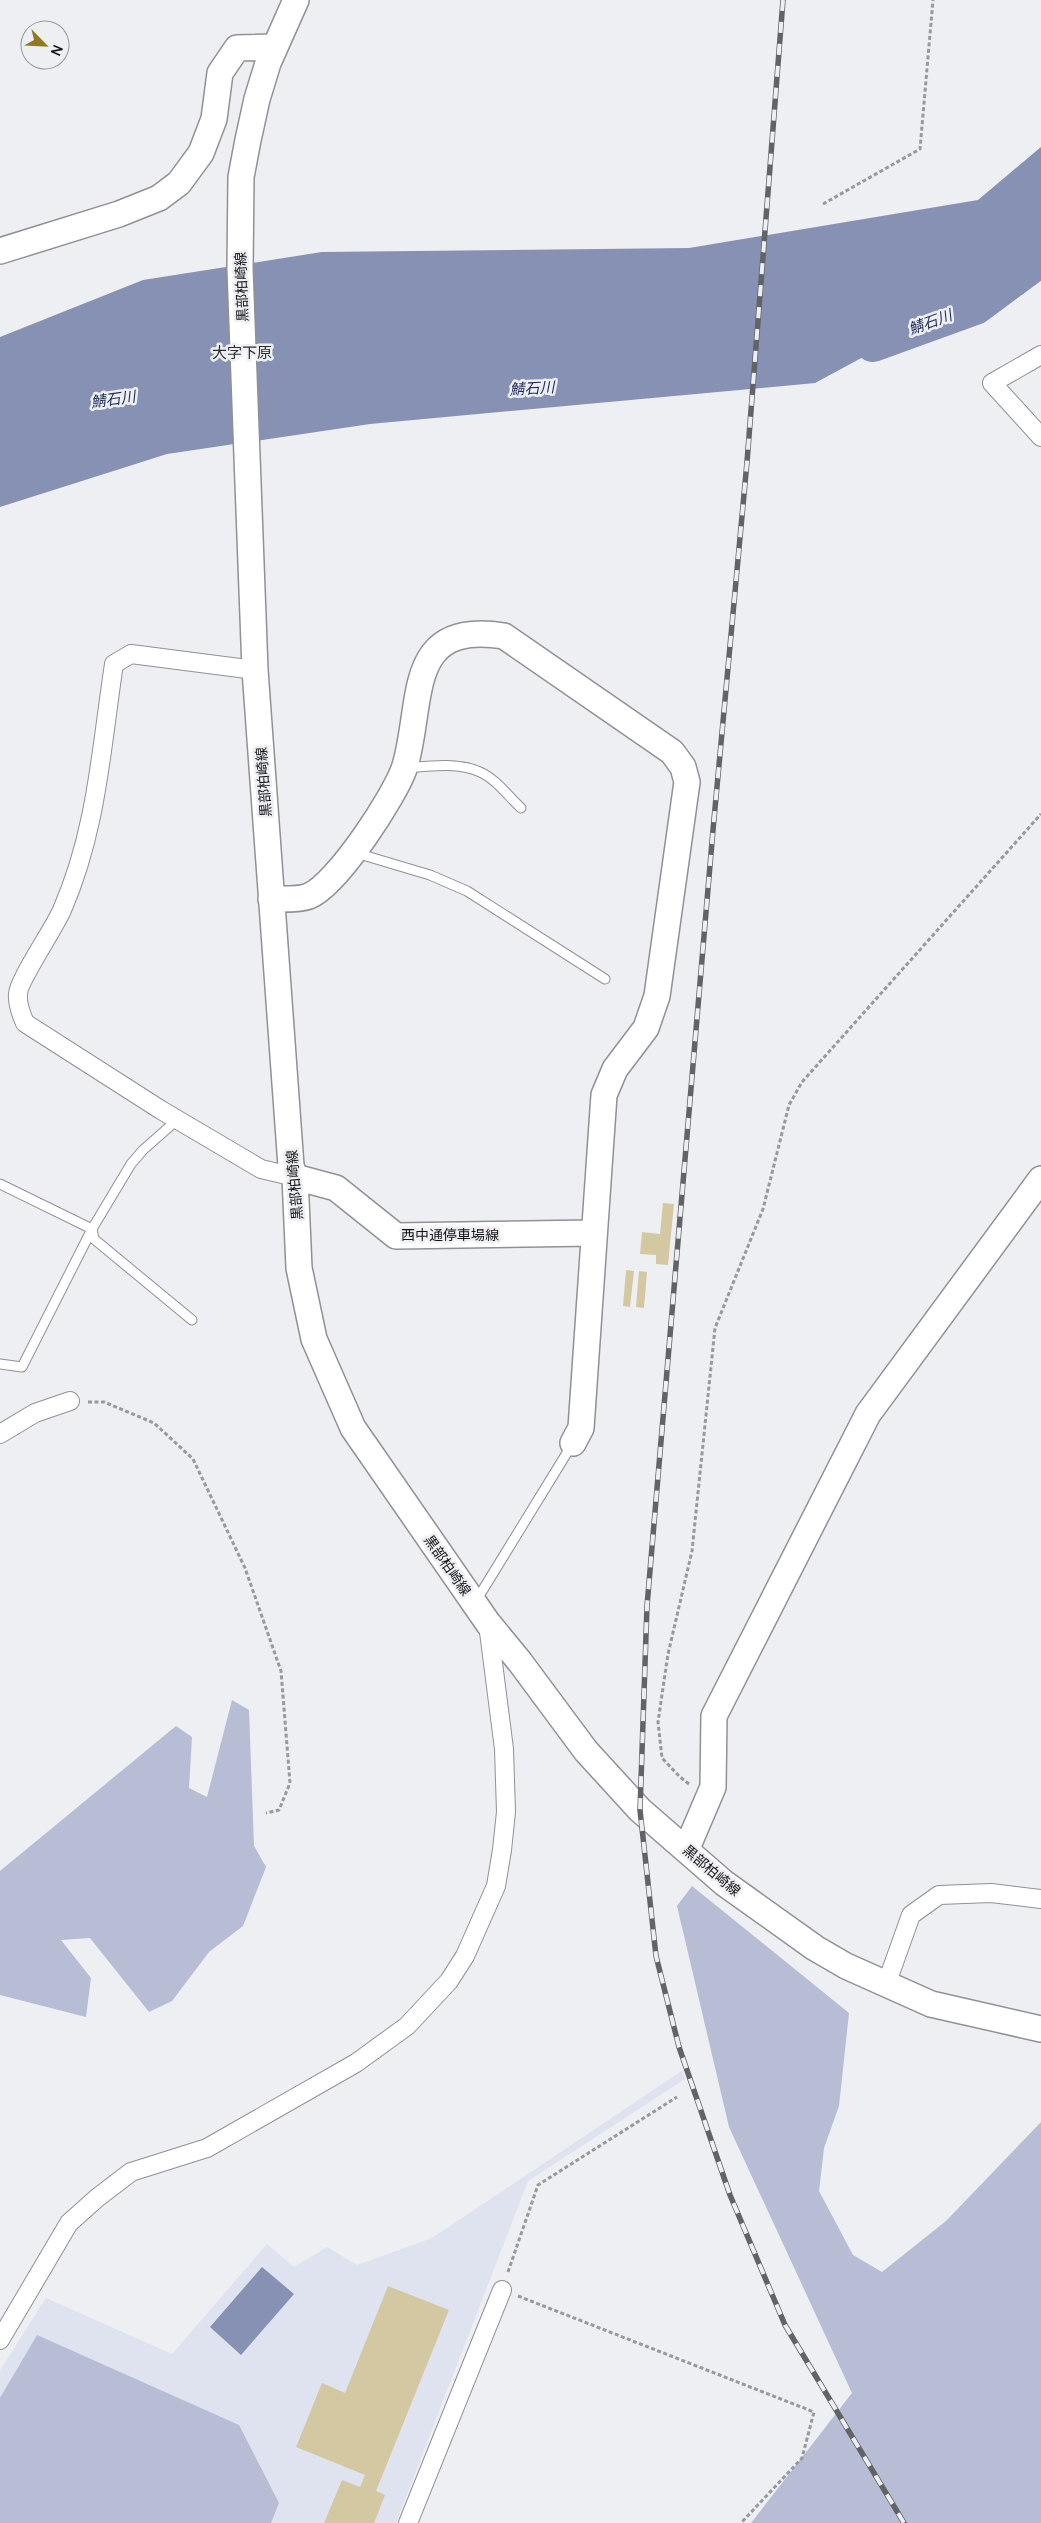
<svg xmlns="http://www.w3.org/2000/svg" width="1041" height="2523" font-family="Manrope,'Noto Sans JP',sans-serif">
<rect width="100%" height="100%" fill="#edeff3"/>
<path fill="#dfe3ef" d="M683,2070l2,9 -157,102 -132,342h-396v-153l46,-72 126,56 95,-110 27,23 33,-20 30,18 75,-27z"/>
<path fill="#b6bdd5" d="M232,1700l17,10 5,136 12,21 -23,59 -34,26 -37,49 -23,11 -59,-74 -29,2 30,38 -5,39 -86,-22v-124l176,-145 16,11 -3,51 18,9z
M692,1886l157,127 -10,93 -15,42 -5,43 34,64 29,17 64,-51 95,-99v401h-290l101,-130 -123,-266 -52,-221z
M37,2335l202,90 40,78 -8,20h-271v-125z"/>
<path fill="#8691b3" d="M1041,147v114l-226,122 -445,41 -203,30 -167,53v-170l143,-57 179,-28 367,-4 289,-48z
M262,2267l32,27 -53,61 -31,-28z"/>
<g fill="none" stroke-linecap="round" stroke-linejoin="round">
<path stroke="#8691b3" stroke-width="38" d="M873,343l102,-37 66,-49"/>
</g>
<path fill="#d3c8a2" d="M663,1203l11,1 -6,61 -12,-1v-9l-16,-1 2,-22 18,2z
M626,1270l8,1 -4,36 -7,-1z
M639,1271l8,1 -3,36 -8,-1z
M388,2286l61,24 -73,181 9,4 -11,28h-50l18,-43 18,7 5,-12 -69,-28 26,-64 23,10z"/>
<g fill="none" stroke-linecap="round" stroke-linejoin="round">
<defs>
<path id="lane" d="M407,768c23,-2 51,-6 73,4 16,7 28,24 41,36
M356,853l74,22 37,16 138,88
M0,1184l92,45 2,10 98,81
M0,1364l22,3 70,-138 39,-65 12,-14 34,-30
M476,1601l97,-158"/>
<path id="street" d="M1041,355l-49,28 49,54
M255,670l-124,-16 -17,10c-13,85 -17,166 -52,246 -7,17 -44,71 -44,84 -1,10 3,20 7,29l136,87 100,59 34,8
M0,1434l35,-21 35,-12
M886,1985l25,-70 28,-20 52,-2 50,6
M0,2340l69,-117 28,-25 34,-26 76,-24 149,-85 51,-37 42,-45 16,-25 31,-70 6,-36 4,-38 -2,-63 -16,-125
M408,2523l94,-233"/>
<path id="secondary" d="M296,0l-28,63 -11,36 -9,41 -7,37 -1,92 15,401 36,496 4,11 4,91 15,71 39,89 135,195 32,39 66,89 54,59 84,73 91,65 31,18 85,38 110,25
M0,251l119,-37 40,-16 20,-15 22,-30 13,-34 6,-46 17,-25 37,-1
M271,899c12,0 28,1 38,-3 27,-10 87,-101 96,-130 19,-65 -1,-146 99,-130l168,116 11,15 4,15 -30,214 -11,32 -31,41 -11,26 -23,333 -8,15
M295,1177l41,11 60,48 197,-3
M687,1848l26,-61 1,-71 154,-302 173,-235"/>
</defs>
<use href="#lane" stroke="#909195" stroke-width="11"/>
<use href="#street" stroke="#909195" stroke-width="20"/>
<use href="#secondary" stroke="#909195" stroke-width="28"/>
<path stroke="#98999c" stroke-width="3" stroke-dasharray="4 2.5" stroke-linecap="butt" d="M823,204l97,-55 13,-149
M88,1402h16l50,21 39,36 52,109 36,103 9,112 -11,27 -13,3
M689,1784l-9,-7 -18,-19 -4,-36 10,-68 24,-103 23,-223 48,-119 26,-104 13,-23 239,-268
M508,2272l30,-87 139,-88
M518,2296l296,116 -12,46 -61,65"/>
<use href="#lane" stroke="#fff" stroke-width="9"/>
<use href="#street" stroke="#fff" stroke-width="18"/>
<use href="#secondary" stroke="#fff" stroke-width="25"/>
<defs>
<path id="rail" d="M783,0l-36,462 -34,368 -66,776 -7,204 16,146 23,91 51,148 55,130 119,198"/>
</defs>
<use href="#rail" stroke="#626366" stroke-width="5.5"/>
<use href="#rail" stroke="#edeff3" stroke-width="4" stroke-dasharray="11" stroke-linecap="butt"/>
</g>
<g text-anchor="middle" dominant-baseline="central" stroke-width="5" stroke-linejoin="round" paint-order="stroke">
<g font-size="14" fill="#131315" stroke="#edeff3">
<text transform="translate(241 287) rotate(-92)">黒部柏崎線</text>
<text transform="translate(263 782) rotate(-94)">黒部柏崎線</text>
<text transform="translate(294 1185) rotate(-95)">黒部柏崎線</text>
<text x="450" y="1234">西中通停車場線</text>
<text transform="translate(448 1565) rotate(55)">黒部柏崎線</text>
<text transform="translate(712 1870) rotate(40)">黒部柏崎線</text>
</g>
<g font-size="15" font-style="italic" fill="#1f2a58" stroke="#edeff3">
<text transform="translate(930 322) rotate(-20)">鯖石川</text>
<text transform="translate(532 388) rotate(-3)">鯖石川</text>
<text transform="translate(113 399) rotate(-8)">鯖石川</text>
</g>
<g font-size="15" fill="#2b2c30" stroke="#edeff3">
<text x="242" y="352">大字下原</text>
</g>
</g>
<g transform="translate(45 45) rotate(114)"><circle r="24" fill="#edeff3" stroke="#96979a"/>
<path d="M0-4L9 19L0 12L-9 19Z" fill="#91791f"/>
<text y="-8" font-size="14" font-weight="bold" text-anchor="middle" fill="#131315">N</text>
</g>
</svg>
